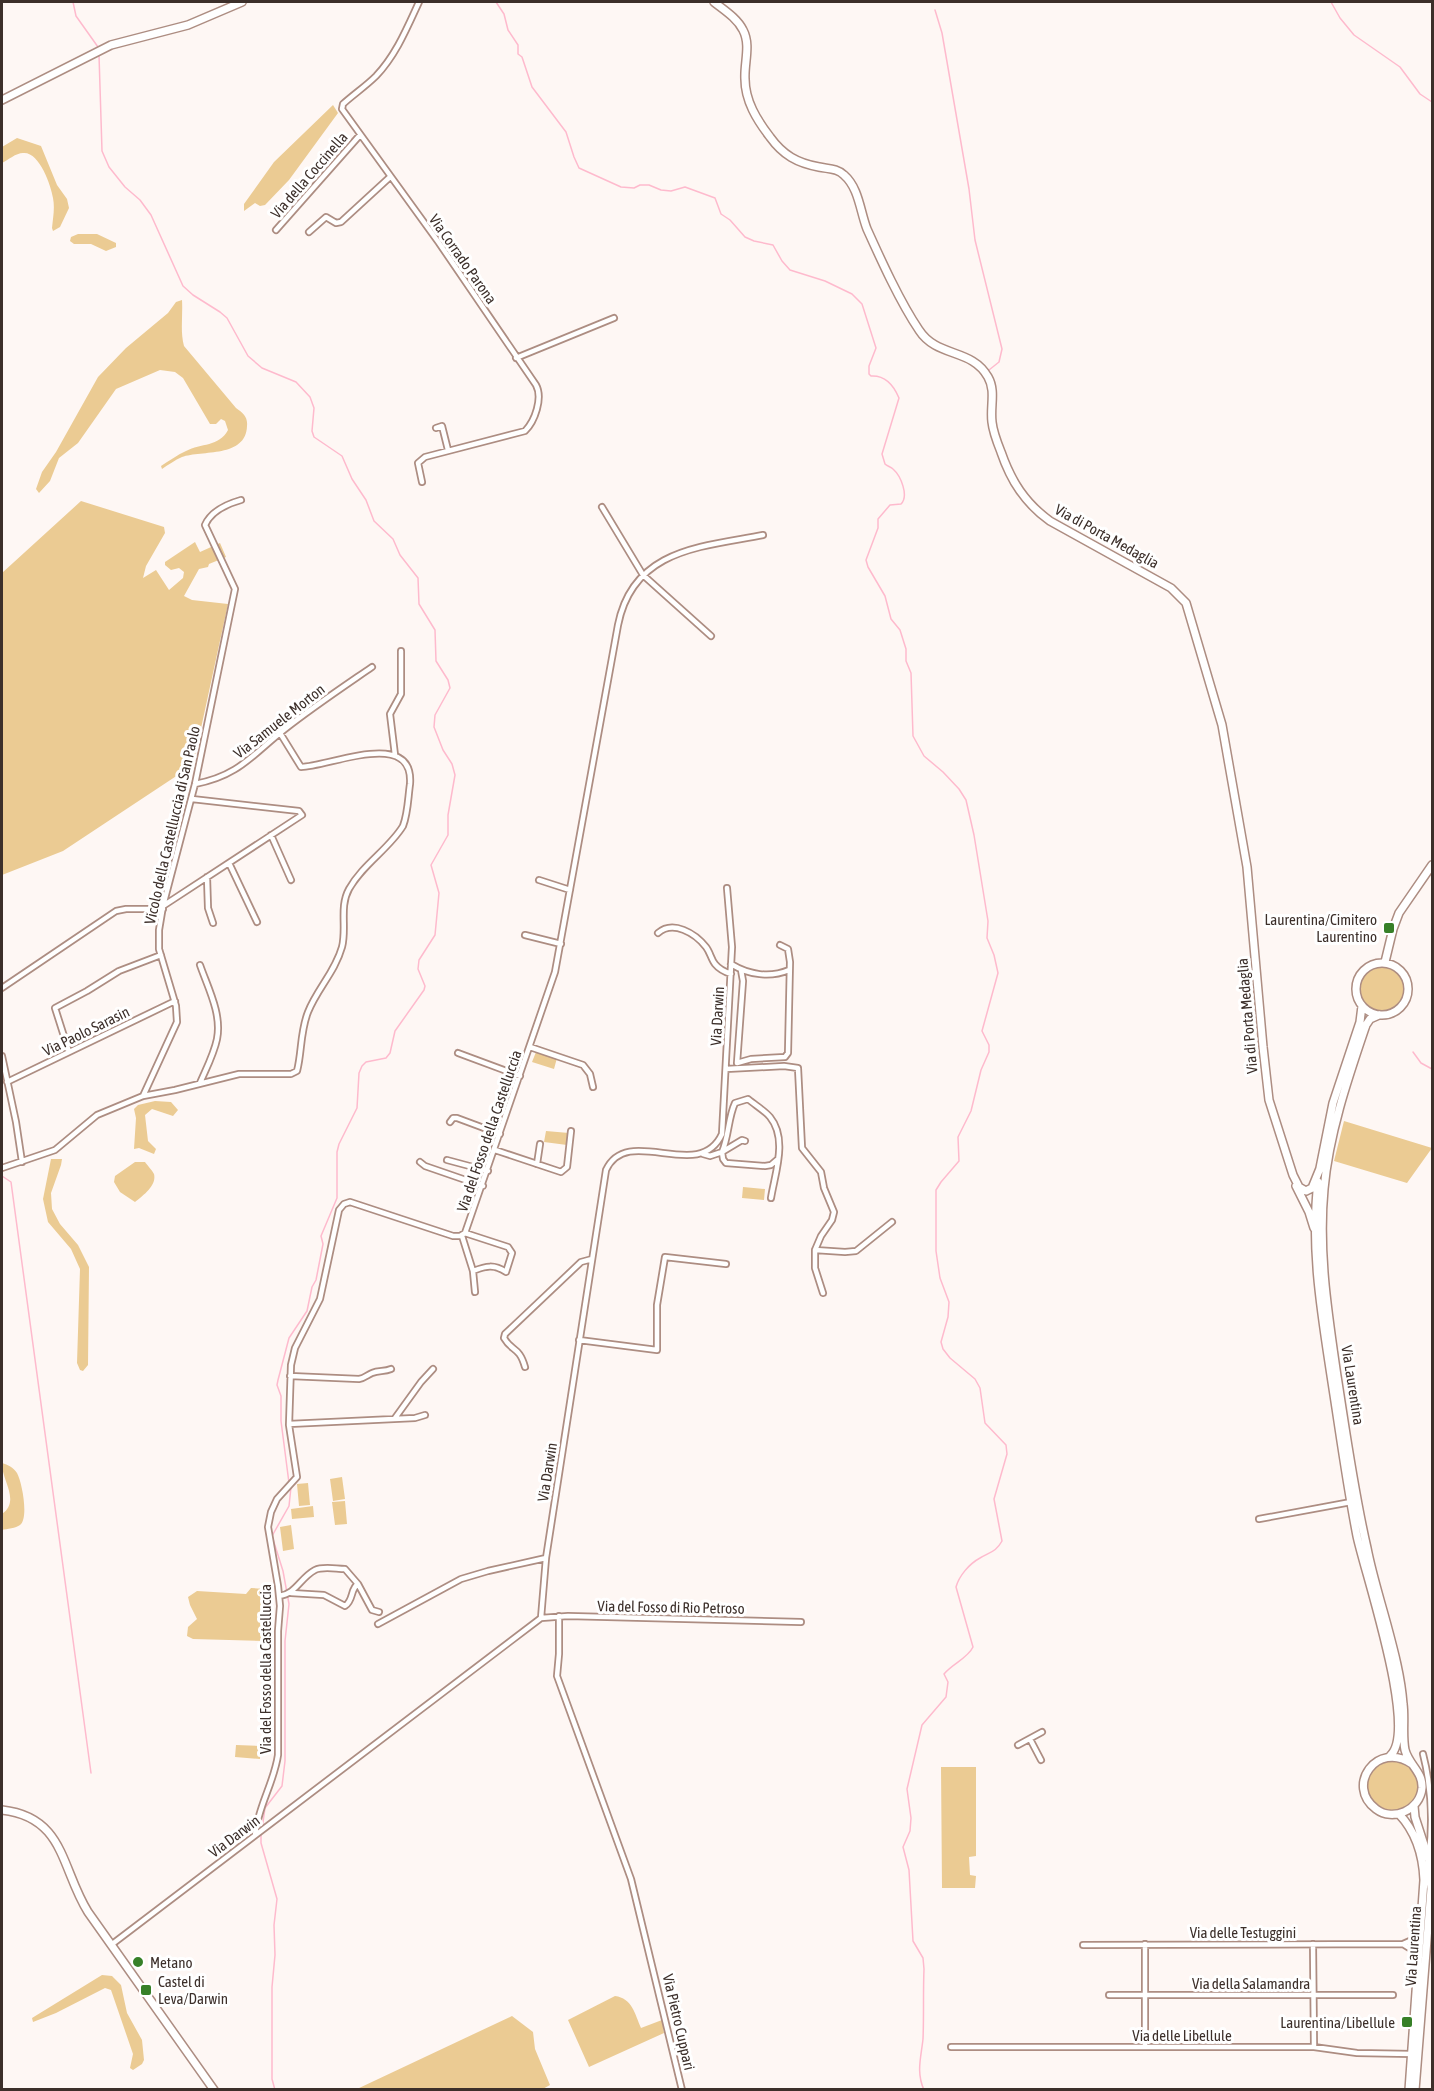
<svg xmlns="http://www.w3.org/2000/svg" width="1434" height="2091" font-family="'Asap Condensed',sans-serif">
<rect width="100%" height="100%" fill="#fef7f4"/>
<path fill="#ebcb93" d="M333,105l5,8 -49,67 -24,25 -5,1 -5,-3 -11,8v-7l30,-42z
M17,138l24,8 16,39 10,14 2,9 -9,19 -7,4 -1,-3c1,-10 3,-20 1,-30 -2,-13 -14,-47 -30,-45 -7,0 -15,7 -21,10v-16z
M78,234h19l19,9v4l-10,4 -15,-7h-17l-4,-3 1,-4z
M182,300c1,16 -2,31 2,46l52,62c7,5 12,9 11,18 -1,32 -45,24 -65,31 -7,3 -14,8 -20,12l-1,-3c8,-5 16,-11 25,-15 15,-8 33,-4 42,-21l-3,-9 -4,-2 -5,5h-6l-27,-46 -8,-6 -15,-2 -44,19 -38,54 -19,15 -9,23 -11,12 -3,-4 6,-17 14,-20 42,-75 28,-29 42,-35 8,-11z
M81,501l83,26 1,6 -19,33 -3,12 13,-8 13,20 14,-12 1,-6 -5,-4 -8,2 -6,-5v-3l30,-20 5,10 20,-9 6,14 -17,7 -1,3 -9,2 -15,27 8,4 36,4 -35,161 -130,86 -61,24v-302z
M1359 989a23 23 0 1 1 46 0a23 23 0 1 1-46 0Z
M536,1052l21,6 -3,11 -22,-7z
M155,1101l16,1 7,8 -5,6 -21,-7 -7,6 3,26 8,8 -2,5 -15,-6 -5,1 2,-31 -2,-9 4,-4z
M1344,1121l88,27 -25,35 -73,-22z
M546,1131l23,2 -2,12 -23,-3z
M51,1159h11l-1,6 -10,28 1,16 8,15 18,21 11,22 -1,98 -5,6 -3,-1 -3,-7 3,-94 -9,-20 -23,-27 -5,-23z
M135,1162h10c2,3 7,8 9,12 3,12 -12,22 -19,28l-15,-10 -6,-10 1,-6z
M743,1187l22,2 -1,11 -22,-2z
M2,1463c6,2 11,4 15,10 5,9 12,45 3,52 -4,3 -13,4 -18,5v-16c19,-13 -1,-35 0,-51z
M342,1477l3,22 -12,2 -3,-22z
M308,1483l2,22 -11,1 -2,-22z
M345,1501l2,23 -12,1 -3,-23z
M313,1506l1,11 -22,2 -1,-10z
M291,1525l3,24 -11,2 -3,-24z
M251,1588l15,1 6,15 -5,35 -3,2 -71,-2 -6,-3 1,-9 9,-8 -7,-14 -2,-8 9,-6 49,3z
M236,1745l24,1v13l-25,-2z
M1366 1786a26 26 0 1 1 52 0a26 26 0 1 1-52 0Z
M941,1767h35v89l-7,1 1,18 6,1 -1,12h-33z
M102,1975l10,1 9,9 6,28 15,27 2,20 -2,4 -9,6 -3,-2 3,-14 -22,-64 -6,-2 -49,25 -23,9 -1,-4z
M615,1996c17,2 20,18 26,32l21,-8 2,13 -75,34 -21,-47z
M512,2016l21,16 2,17 15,36 -9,5 -184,-1z"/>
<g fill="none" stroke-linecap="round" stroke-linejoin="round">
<path stroke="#febacd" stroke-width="1.5" d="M73,2l3,14 22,31
M496,2l8,12 4,16 10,15v9l4,3 10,30 34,45 8,25 5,11 42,19 13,1 6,-3h9l12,5 10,1 14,-4 30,11 6,16 9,6 15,17 9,4 19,4 9,16 8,9 35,11 27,13 10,10 14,44 -7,18v8l2,2c15,-1 23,10 28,22l-17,56 3,10c2,2 6,3 8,5 8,7 16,27 8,35l-11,1 -12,14v9l-12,32 2,7 17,29 6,23 9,11 6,19v12l5,12 2,63 11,20 19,16 16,17 7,11 8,35 14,86 -1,17 7,17 4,18 -16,58 7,14v7l-8,18 -10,41 -13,26 1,24 -18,21 -5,8v61l4,27 9,24 -1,15 -7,25 2,7 7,9 25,21 5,9 5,35 21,22 1,9 -13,45 8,42c-6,11 -12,11 -22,17 -11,6 -21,18 -24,29l17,60c-5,11 -21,17 -29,27l4,8 -2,15 -24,28 -15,64 4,29 -1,13 -7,16 6,23 4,71 10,17 1,11c-1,23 0,47 -1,70 -2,19 -7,33 1,51
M1331,2l9,16 14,17 46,32 20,27 12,8
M935,10l7,23 27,156 6,51 27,109 -3,13 -10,8
M99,55l3,96 7,16 16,20 15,13 11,15 32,71 10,9 27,17 7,6 21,38 14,12 34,14 14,15 4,11 -2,23 2,6 28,19 10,23 14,21 8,21 19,18 7,16 18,23 1,26 16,26 1,31 12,19 2,8 -15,27 -1,12 9,23 9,14 3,11 -7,40v20l-17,30 8,28 -4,42 -16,25 -1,9 7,17 -1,4 -29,41 -5,22 -4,5 -20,4 -4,4 -3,7 -2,35 -18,36 -2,8v46l-16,38 2,8 -7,36 -4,7 -5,24 -18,27 -11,42 -1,5 4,11v25l8,62
M1413,1052l8,11 11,6
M2,1176l9,6 80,591
M262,1829l3,-21 17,-22 3,-25v-120l4,-37 -6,-33 -11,-35 17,-30 2,-19
M261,1834v9l16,56 -3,26 1,30 -3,32v92l3,11"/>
<defs>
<path id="street" d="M419,2c-12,26 -23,53 -43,74 -10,10 -22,18 -33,28l-1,5 97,134 97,142c7,13 -1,36 -11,46l-100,26 -7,6 4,19
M276,230l84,-95
M309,232l17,-15 10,6 5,-1 49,-45
M516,358l98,-40
M436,428l6,-2 6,24
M602,507l41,68 68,61
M395,755l-5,-41 11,-20v-43
M195,784c44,-8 58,-30 90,-55 28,-22 58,-42 87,-62
M271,835l20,45
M229,863l28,59
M207,877l1,31 5,15
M539,880l31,10
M163,906l139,-91 -3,-4 -107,-12
M658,933c15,-13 37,0 48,14 4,5 5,12 9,17 4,5 10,8 16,10
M525,935l36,9
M731,964c18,11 39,14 58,6
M741,970l2,11 -6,82 14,-4 34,-2 3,-4 2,-91 -2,-13 -8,-4
M2,988l114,-77 10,-2h37
M530,1047l53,18 7,9 3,13
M69,1052l-14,-44 32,-17 32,-20 42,-16
M458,1053l62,23
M2,1056l14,66 6,40
M726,1069l58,-3 14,2 4,80 19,24 3,16 10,24 -2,8 -11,16 -6,14v18l8,25
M7,1082l168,-81
M200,1083c6,-14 14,-29 17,-44 5,-25 -9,-51 -17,-74
M143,1096l34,-74 -1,-16 -17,-57v-19l4,-24 32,-122 40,-195 -30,-64c6,-14 22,-21 36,-25
M450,1122l3,-4h4l43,16
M745,1141l-3,-1 -20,12 1,7 3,4 39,3 6,-1 7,-6
M495,1150l66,22 6,-5 4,-36
M703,1154l7,2 12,-4c7,-16 6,-34 13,-49l13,-4c7,6 16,11 22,18 18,22 5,56 1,81
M447,1160l41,11
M420,1162l5,4 58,20
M537,1164l3,-20
M2,1168l53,-18 42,-35 46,-19 32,-6 64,-16h52l6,-3c5,-19 3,-39 11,-59 9,-23 27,-40 34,-65 5,-19 -3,-40 7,-58 14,-25 40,-40 54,-63 5,-13 5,-28 7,-42 4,-56 -79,-18 -109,-17l-21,-34
M465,1233l43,14 4,6 -6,19c-12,-8 -20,-6 -33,-1
M462,1236l11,35 2,21
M815,1250l30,2 11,-1 36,-29
M579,1340l78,10v-45l8,-48 61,7
M525,1367c-6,-21 -13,-15 -21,-29l1,-4 76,-72 11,-3
M290,1376l69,3c6,-1 8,-4 13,-6 7,-3 12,-1 19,-4
M395,1418l26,-36 12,-13
M289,1424l126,-6 10,-3
M1259,1519l92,-17
M291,1593l33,2 21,11c9,-6 5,-17 13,-22
M279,1596c17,-2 21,-18 36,-26 8,-4 21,-1 30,-1l13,15 14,26 7,2
M559,1616v38l-2,22 74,203 51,211
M541,1618l5,-60 60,-388c22,-47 93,14 116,-36l10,-187 -5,-59
M378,1624l83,-45 27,-8 58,-13
M1030,1739l11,21
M1018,1745l24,-13
M1423,1754c9,35 10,66 6,101
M255,1835c3,-29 19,-52 23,-80v-124l2,-25 -2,-20 -10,-59 3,-15 6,-13 20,-22 -8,-52 2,-60 4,-17 25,-49 19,-89 5,-6 6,-2 103,34h7l5,-3 90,-261 63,-347c15,-76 83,-78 145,-90
M1145,1944v103
M1313,1944l1,103
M111,1945l430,-327 27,-2 233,6
M1083,1945l320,-1
M1418,1961l-7,-12 -8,-5 9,-4 7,-7
M1109,1995h284
M951,2047h363l43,6 55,1"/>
<path id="secondary" d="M714,2c10,8 23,16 29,28 8,15 1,33 2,49 0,22 12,41 25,58 13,18 27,26 49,30 9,2 18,1 25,8 15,13 16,36 23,54 14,31 33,73 52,101 18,28 53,18 69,47 8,14 2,29 4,45 1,10 5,20 9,30 10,29 24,51 49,69l121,67 15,15 36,122 25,142 16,180 6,53 24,75 6,12 7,4 6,-3 9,-22
M2,100l109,-55 77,-20 54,-23
M1385,962l8,-33 6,-16 33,-48
M1356 989a26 26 0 1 1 52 0a26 26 0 1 1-52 0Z
M1379,1015l-9,4 -4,6c-18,53 -37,108 -42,164 -6,63 4,125 13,187 9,57 17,116 30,172 5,26 13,51 20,77 7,26 14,52 16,79 2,14 -1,32 2,46 4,15 18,22 17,38 -2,22 -29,34 -46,21 -31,-23 1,-69 36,-45
M1320,1168l13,-65 27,-81 2,-16
M1318,1182c-8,67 4,134 14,200 8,51 15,103 25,154 8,38 62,195 33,220
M1296,1186l13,26 5,16
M1414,1806l1,11 14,43 2,29 -16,201
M2,1810c63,7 59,59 86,102l126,178
M1399,1814c17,18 24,41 25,66l-15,210"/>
</defs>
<use href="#street" stroke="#ad8d82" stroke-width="8"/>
<use href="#secondary" stroke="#ad8d82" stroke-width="10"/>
<use href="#street" stroke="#fff" stroke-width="4.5"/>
<use href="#secondary" stroke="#fff" stroke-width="7"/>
</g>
<g fill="#378028" stroke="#fff" stroke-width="2">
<rect x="1383" y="922" width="12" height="12" rx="3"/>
<circle cx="138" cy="1962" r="6"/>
<rect x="140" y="1984" width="12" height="12" rx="3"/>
<rect x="1401" y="2016" width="12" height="12" rx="3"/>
</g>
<g text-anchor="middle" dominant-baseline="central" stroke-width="6" stroke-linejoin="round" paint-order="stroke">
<g font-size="15" fill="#3c2f2a" stroke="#fff">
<text transform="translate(309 175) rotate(-49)">Via della Coccinella</text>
<text transform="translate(463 259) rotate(55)">Via Corrado Parona</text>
<text transform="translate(1107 536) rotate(29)">Via di Porta Medaglia</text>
<text transform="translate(279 721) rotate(-38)">Via Samuele Morton</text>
<text transform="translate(172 825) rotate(-77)">Vicolo della Castelluccia di San Paolo</text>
<text transform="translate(717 1016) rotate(-87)">Via Darwin</text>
<text transform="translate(1247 1016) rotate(-95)">Via di Porta Medaglia</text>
<text transform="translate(86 1031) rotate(-26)">Via Paolo Sarasin</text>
<text transform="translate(489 1131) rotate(-71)">Via del Fosso della Castelluccia</text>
<text transform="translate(1353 1385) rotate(81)">Via Laurentina</text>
<text transform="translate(547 1472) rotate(-81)">Via Darwin</text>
<text transform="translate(671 1607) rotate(1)">Via del Fosso di Rio Petroso</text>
<text transform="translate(265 1669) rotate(-90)">Via del Fosso della Castelluccia</text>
<text transform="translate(234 1836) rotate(-37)">Via Darwin</text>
<text x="1243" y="1932">Via delle Testuggini</text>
<text transform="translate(1413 1946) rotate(-86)">Via Laurentina</text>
<text x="1251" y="1983">Via della Salamandra</text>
<text transform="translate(679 2022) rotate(77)">Via Pietro Cuppari</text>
<text x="1182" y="2035">Via delle Libellule</text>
</g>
<g font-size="15" fill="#3c2f2a" stroke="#fff" text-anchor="end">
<text x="1377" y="919">Laurentina/Cimitero<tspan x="1377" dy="17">Laurentino</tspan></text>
<text x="150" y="1962" text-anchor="start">Metano</text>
<text x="158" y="1981" text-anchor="start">Castel di<tspan x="158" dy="17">Leva/Darwin</tspan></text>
<text x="1395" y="2022">Laurentina/Libellule</text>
</g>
</g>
<rect width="1434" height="2091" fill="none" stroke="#3c2f2a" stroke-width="6"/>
</svg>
